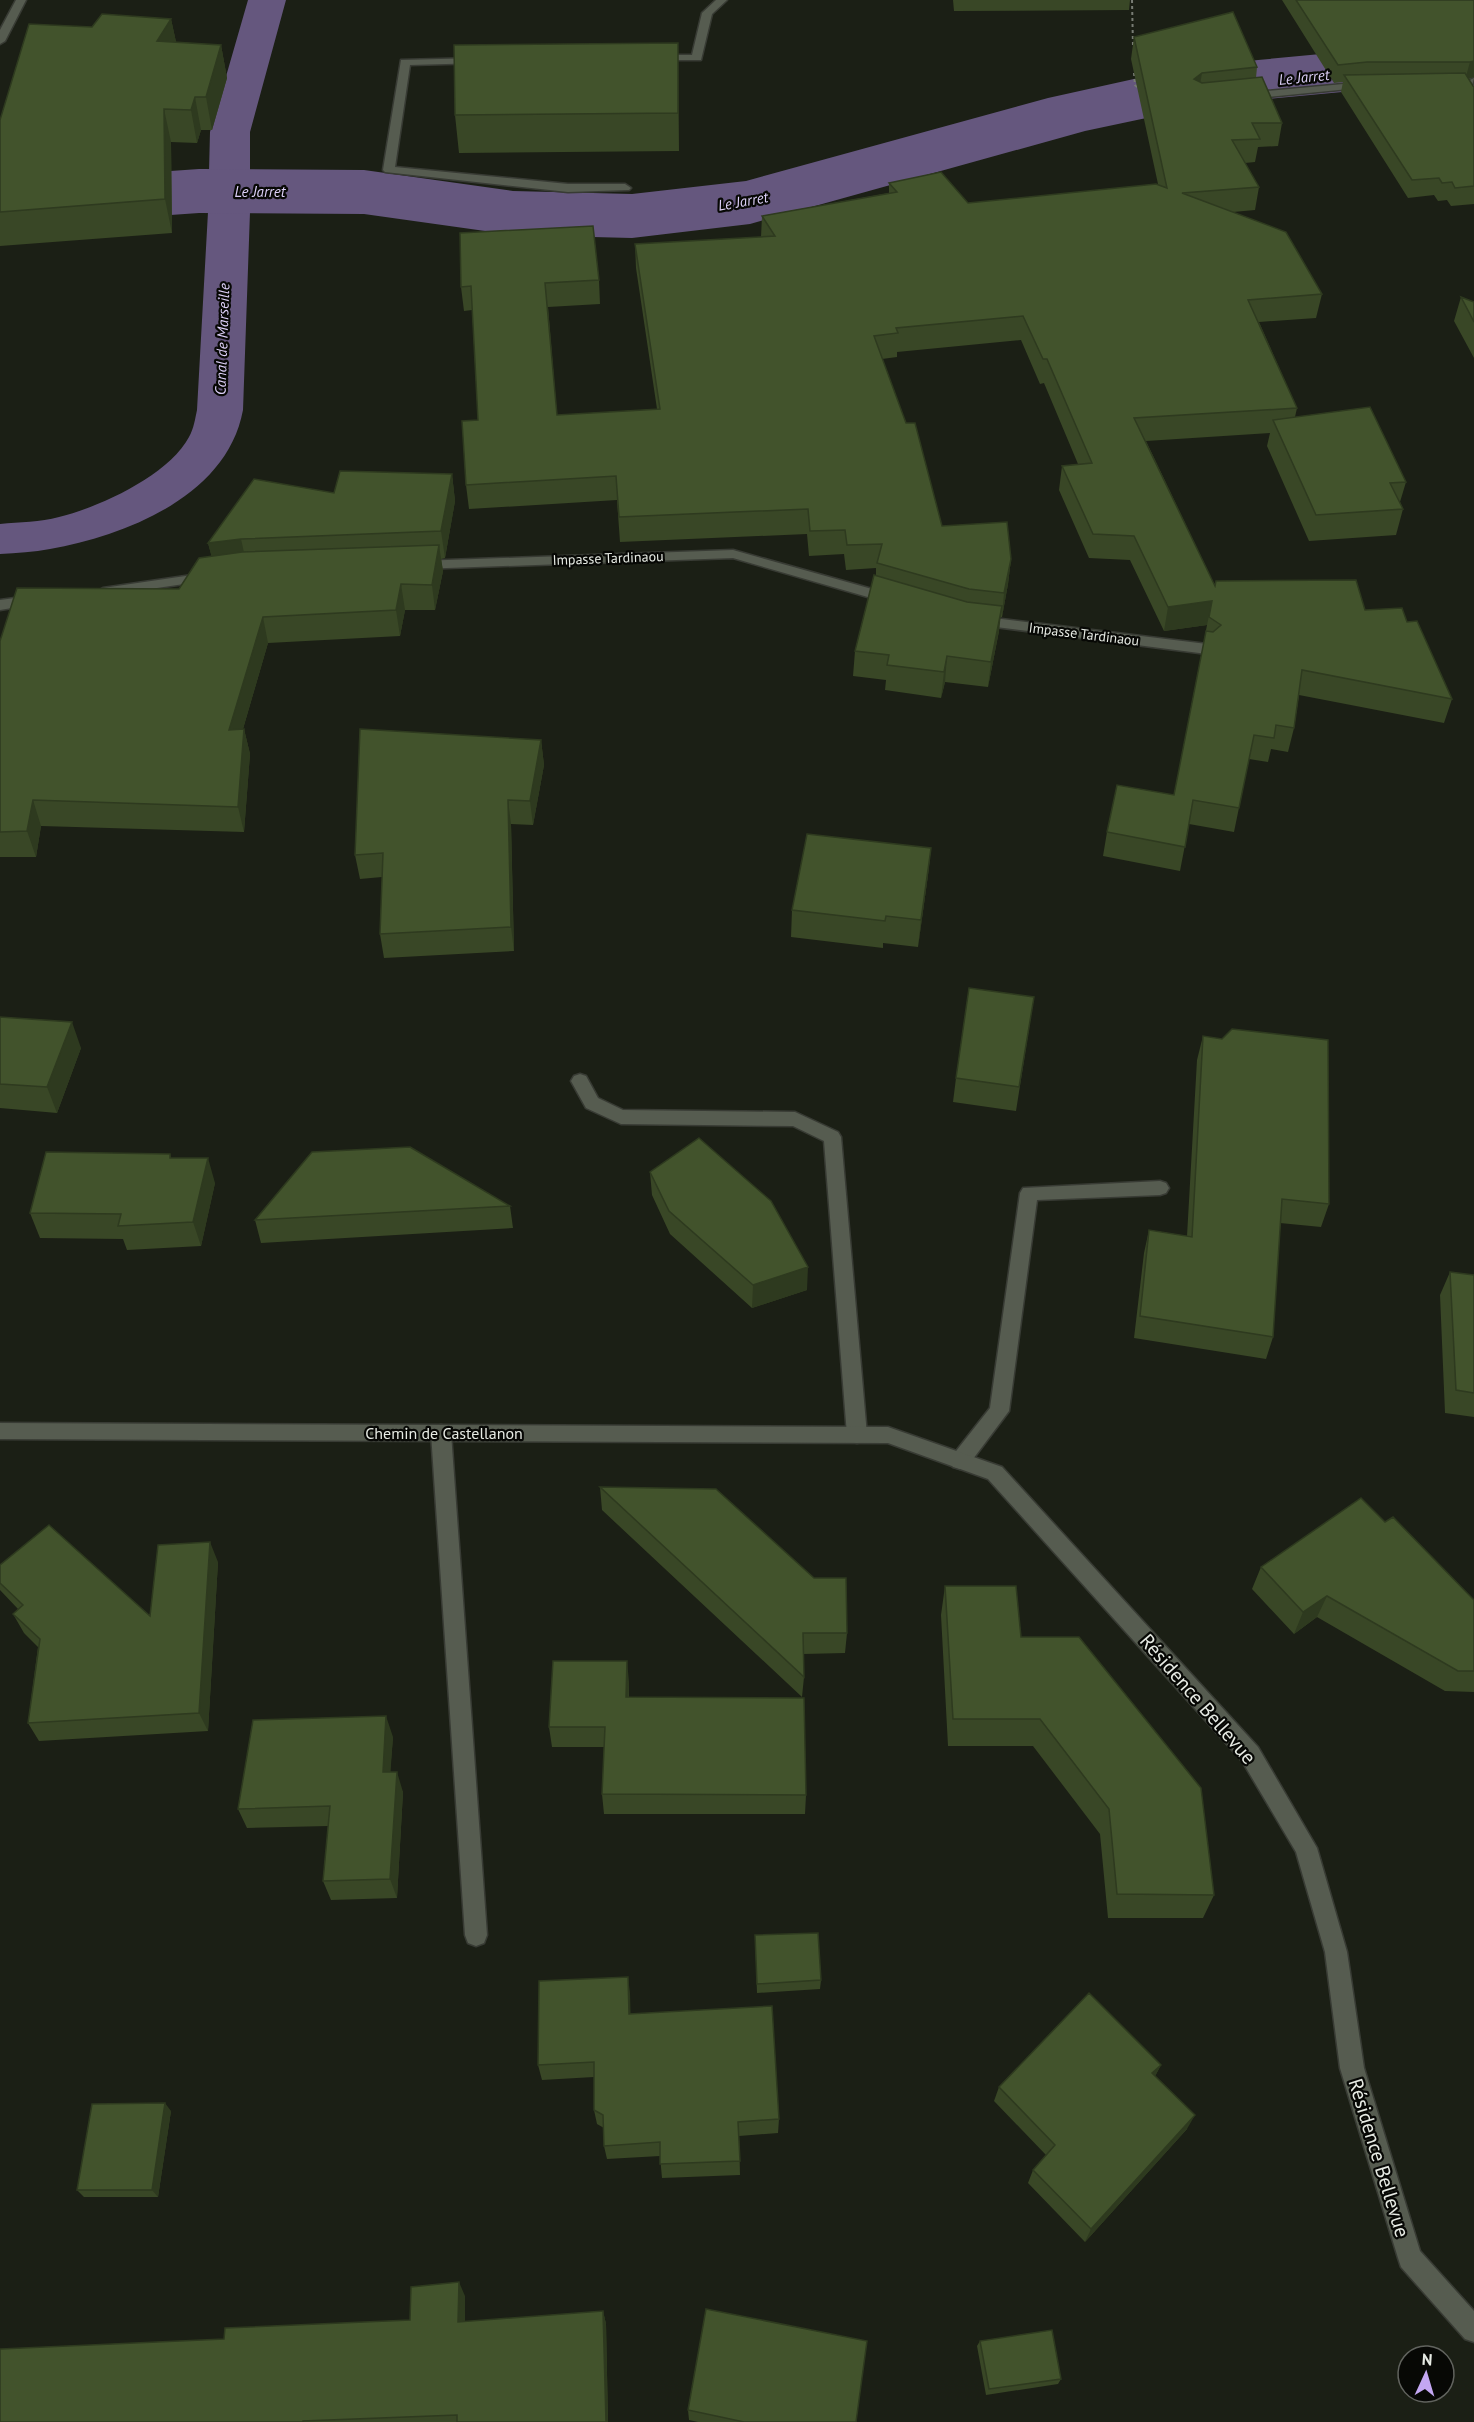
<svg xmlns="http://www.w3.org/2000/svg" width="1474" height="2422" font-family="'PT Sans',sans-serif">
<rect width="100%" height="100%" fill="#1b1f15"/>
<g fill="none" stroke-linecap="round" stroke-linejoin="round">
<path fill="#65577e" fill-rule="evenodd" d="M248,0h38l-36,132v80l-7,198c-16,86 -116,125 -193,139 -16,3 -33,4 -50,5v-30c20,-2 40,-2 59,-7 41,-10 110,-42 130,-80 5,-9 6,-18 8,-27l11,-198 2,-80z"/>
<path fill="#65577e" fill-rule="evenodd" d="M1474,46v40l-100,3 -116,11 -88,13 -85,18 -335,93 -118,14 -119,-3 -149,-21 -165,-1 -199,14v-44l199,-14 165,1 149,21 119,3 114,-13 302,-83 122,-27 88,-11 116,-11z"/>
<defs>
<path id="lane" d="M716,0h11l-15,14 -11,46h-51v-4l4,-1h38l10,-42z
M479,58l5,3 -1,2 -73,2 -15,102 173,17h57l6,4 -2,2 -61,2 -183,-20 -2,-2 18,-110z
M1365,82l6,3 -2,2 -123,12 -6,-3 6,-3z
M580,1074l6,2 12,22 25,12 172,2 43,20 3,5 26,298 -3,6 -7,2 -7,-2 -3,-6 -23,-294 -31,-15 -172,-2 -35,-16 -15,-27 3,-5z
M1160,1181l6,2 3,5 -3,5 -6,2 -123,5 -28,211 -42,56 -7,2 -7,-2 -3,-6 3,-6 37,-47 30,-215 3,-5z
M441,1425l7,2 3,6 36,502 -3,8 -8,3 -8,-3 -3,-8 -34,-502 3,-6z"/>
<path id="street" d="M16,0h10l-21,41 -5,3v-14z
M1474,78l-2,8 2,18 -4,-1 -10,-18z
M733,550l164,46 2,3 -7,5 -159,-46 -314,11 -7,-4 7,-4z
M206,573l7,4 -2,3 -108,16 -7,-4 7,-4z
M37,595l7,5 -2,3 -42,7v-10z
M977,616l230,28 7,5 -7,5 -235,-30 -2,-3z
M0,1423l888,4 114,40 256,280 59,101 30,104 17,116 56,183 54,60v31l-9,-3 -64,-72 -3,-9 -58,-190 -15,-116 -29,-100 -54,-91 -254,-282 -100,-36 -888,-4z"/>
</defs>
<use href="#lane" stroke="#383b34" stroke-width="3"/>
<use href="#street" stroke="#383b34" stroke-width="3"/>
<path stroke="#787c74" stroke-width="2" stroke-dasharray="3 3" stroke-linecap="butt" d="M1132,0l1,47
M1134,73l1,12 5,5"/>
<use href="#lane" fill="#565c50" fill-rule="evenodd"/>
<use href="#street" fill="#565c50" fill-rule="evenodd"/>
</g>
<path fill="#394726" d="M953,0h177l-1,10 -175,1z
M1282,0h192v77l-6,2 5,7 1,1v117l-23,2 -4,-6 -9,1 -4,-6 -26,3 -67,-106 2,-10 -9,1z
M171,19l5,23 45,3 6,33 -15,52h-11l-4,13 -26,-1 1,91 -172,13v-126l92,-93z
M1134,37l123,30 -1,11 26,45 -4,23 -20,1 -3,15 -10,1 14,24 -4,23 -22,2 89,82 -6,24 -57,4 38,86 -2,9 111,65 -6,20 3,7 -7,26 -87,6 -42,-95 3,-13 -124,8 69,145 150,24 42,12 45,77 -8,24 -145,-28 -5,33 -6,24 -17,-3 -3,13 -19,-3 -15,73 -45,-8 -9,47 -77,-15 4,-24 67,-37 33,-170 -43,6 -34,-71 -41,-2 -30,-68 3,-24 16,-2 -34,-81 -4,1 -19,-44 -124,12v5l-15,2 60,167 69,33 -3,25 -6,33h-2l-1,14 -11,56 -43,-5 -4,16 -56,-8 1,-10 -33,-4 2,-25 21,-75v-8l-30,2 -2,-16 -35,2 -2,-22 -187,8 -3,-42 -148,9 -3,-24 12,-65 -6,-110 -8,1 -3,-24 138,-7 1,24 -52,3 9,108 100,-6 -21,-141 -1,-24 126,-7 1,-21 127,-23v-10l79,20 190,-19 -27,-125z
M678,43l1,108 -220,2 -4,-38z
M1461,297l13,5v56l-20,-37z
M452,474l3,27 -10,57 -4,1 2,12 -8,39h-30l-5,26 -132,7 -25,86h1l6,25 -6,78 -203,-6 -5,31h-36v-216l179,-52 33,-32 -4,-14 126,-50z
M541,740l3,25 -11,60 -22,-1 3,127 -130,7 -4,-24 2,-57 -22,2 -5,-24z
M931,848l-3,27 -10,72 -35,-4v5l-92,-11 1,-27z
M1034,997l-18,114 -63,-9 3,-24z
M0,1017l81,31 -24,65 -57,-5z
M1203,1036l126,168 -8,23 -41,-4 -7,114 -7,22 -132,-21 10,-85 5,-23 38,6 10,-176z
M170,1154l1,4 44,25 -14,63 -74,4 -4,-11 -83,-1 -10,-25z
M650,1172l157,118 -55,18 -82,-74 -18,-39z
M510,1206l3,22 -252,15 -6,-23z
M1450,1272l24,3v142l-29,-4 -5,-118z
M600,1487l214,91 33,55 -2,20 -42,1 1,23 -2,20 -200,-187z
M1385,1522l89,78v92l-29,-1 -128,-74 -23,17 -42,-45 9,-22z
M218,1562l-10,169 -169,10 -11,-18 10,-76 -14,-14 -11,-19 5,-5 -18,-19v-25l150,51z
M945,1586l76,51 193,258 -11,23h-95l-8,-84 -67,-88h-85l-7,-131z
M629,1682v15l177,98 -1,19h-201l-2,-20 2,-47h-52l-3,-20z
M393,1737l-3,35 13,20 -6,106 -66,2 -8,-19 5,-55 -81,2 -9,-19z
M755,1935l66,45 -1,9 -63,4z
M630,1993v20l149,106 -1,14 -39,3 1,39 -78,3 -2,-22 -53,3 -3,-13v-18l-7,-4 -3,-14v-33l-52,3 -4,-15z
M1161,2065l-6,11 32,53 -102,113 -57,-59 5,-13 13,-15 -52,-54 5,-14z
M171,2111l-13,86h-74l-7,-7z
M465,2296v26l138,-11 3,13 2,98h-608l224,-83 186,-19z
M980,2341l81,38 -3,5 -72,11 -9,-49z
M688,2410l168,12h-158l-9,-2z"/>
<path fill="#2e3a1f" d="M171,19l7,32 -21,-10z
M221,45l6,33 -15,52 -6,-33z
M1474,61v16l-9,3 5,-18z
M1202,73l-4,23 -4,-17z
M195,97l6,33 -4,13 -6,-33z
M164,109l7,33 1,91 -7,-34z
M452,474l3,27 -10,57 -4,-27z
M241,539l6,27 -32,4 -7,-27z
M439,545l4,26 -8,39 -3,-25z
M1011,559l-3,25 -6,33 2,-24z
M401,584l4,26 -5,26 -4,-26z
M1212,601l-5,24 -43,6 4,-24z
M1002,606l-3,25 -11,56 3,-25z
M263,617l5,26 -33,113 -6,-26z
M947,656l-2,26 -4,16 3,-26z
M244,729l6,25 -6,78 -6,-25z
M541,740l3,25 -11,60 -3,-24z
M33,800l8,26 -5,31 -9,-26z
M508,800l3,24 3,127 -3,-24z
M931,848l-3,27 -10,72 3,-27z
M72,1022l9,26 -24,65 -10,-26z
M208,1158l7,25 -14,63 -8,-24z
M808,1267l-1,23 -55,18 1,-23z
M210,1542l8,20 -10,169 -9,-18z
M1327,1596l-10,21 -23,17 9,-22z
M627,1661l2,21 -1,36 -2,-21z
M386,1716l7,21 -4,55 -6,-20z
M397,1772l6,20 -6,106 -7,-19z
M628,1977l2,16 1,36 -2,-15z
M1161,2065l-8,15 -1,-7z
M165,2103l6,8 -13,86 -6,-7z
M1195,2115l-8,14 -102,113 6,-13z
M459,2282l6,14v39l-7,-13z
M603,2311l3,13 2,98h-2z"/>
<path fill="#42532c" stroke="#2e3a1f" stroke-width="1.5" d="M1296,0h178v61l-4,1h-103l-29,3z
M1233,12l24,55 -55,6 -8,6 8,4 60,-6 20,46h-30l8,16 -28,1 27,47 -77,6 104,39 36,62 -74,6 49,108 -163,10 81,168 1,-5 140,-1 9,30 37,-2 5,14 10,-1 35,78 -150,-29 -8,58 -18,-3 -2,13 -20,-3 -15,73 -46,-8 -8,47 -78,-15 10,-47 57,10 32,-164 7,1 8,-7 -12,-8 3,-16 -44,6 -34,-71 -41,-2 -31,-68 30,-3 -45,-104h-4l-20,-43 -127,12 2,5 -24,3 32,87h9l27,103 65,-4 4,37 -7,34 -35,-4 -92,-26 5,-19 -35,1 -2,-15 -35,1 -2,-22 -189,8 -3,-41 -150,9 -4,-64 16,-1 -7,-134 -10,1 -1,-54 133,-7 6,54 -54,3 12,132 103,-6 -25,-165 140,-8 -13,-20 135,-24 -8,-9 52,-11 27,31 188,-19 11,4 -33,-151z
M102,14l69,5 -14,22 64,4 -15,52h-11l-4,13 -27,-1 1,90 -165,13v-92l29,-96 63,3z
M678,43v70l-223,2 -1,-70z
M1465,73l8,13 1,1v99l-19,2 -3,-6 -10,1 -3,-5 -27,2 -68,-105z
M1461,297l13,5v20z
M1370,407l36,75 -16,1 13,26 -87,6 -43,-95z
M340,471l112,3 -11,57 -200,8 -33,4 46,-64 80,14z
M439,545l-7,40 -31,-1 -5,26 -133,7 -34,113 15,-1 -6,78 -205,-7 -6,31 -27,1v-191l17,-53 162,1 20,-31 43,-6z
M874,575l93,27 35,4 -11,56 -44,-6 -3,16 -57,-7 2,-10 -34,-4z
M360,729l181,11 -11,61 -22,-1 3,127 -131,7 3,-81 -28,2z
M807,834l124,14 -10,72 -35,-4 -1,5 -93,-11z
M969,988l65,9 -15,90 -63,-9z
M0,1017l72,5 -25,65 -47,-3z
M1232,1029l96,11 1,164 -47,-5 -9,138 -133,-21 9,-86 43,7 11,-201 19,3z
M699,1138l72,63 37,66 -55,18 -84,-74 -19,-39z
M410,1147l100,59 -255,14 57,-68z
M46,1152l124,2v4h38l-15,64 -75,4 3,-12 -91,-1z
M1450,1272l24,3v118l-18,-3z
M600,1487l116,2 98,89h32l1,55h-44l1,44z
M1361,1498l24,24 8,-5 81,83v71h-16l-131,-75 -24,16 -42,-45z
M49,1525l101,91 8,-71 52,-3 -11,171 -171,10 12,-84 -27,-25 10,-9 -23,-22v-18z
M945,1586h71l5,51h58l122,151 13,107 -97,-1 -8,-85 -69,-90h-87z
M553,1661h74l-1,36 178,1 2,97 -204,-1 3,-67h-56z
M386,1716l-3,56h14l-7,107 -67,2 7,-75 -92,3 15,-89z
M818,1933l3,47 -64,4 -2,-49z
M628,1977l1,37 143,-8 7,113 -41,3 2,39 -80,3v-22l-56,4 -1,-31 -9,-5v-48l-56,3 1,-84z
M1089,1993l72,72 -9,8 43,42 -104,114 -58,-59 22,-25 -56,-58z
M165,2103l-13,87h-75l15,-86z
M459,2282l-1,40 145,-11 3,111h-149v-7l-154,6v1h-303v-73l224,-10 1,-11 185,-8 1,-33z
M706,2309l161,32 -11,81h-112l-56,-12z
M1052,2330l9,49 -72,10 -9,-48z"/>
<g text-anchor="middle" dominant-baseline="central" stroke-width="4.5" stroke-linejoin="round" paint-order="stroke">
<g font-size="14" fill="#e7ebe4" stroke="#070805">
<text transform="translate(608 558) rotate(-2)">Impasse Tardinaou</text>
<text transform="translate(1084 634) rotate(7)">Impasse Tardinaou</text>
</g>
<g font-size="15" font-style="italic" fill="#ded1f9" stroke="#070805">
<text transform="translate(1304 77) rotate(-6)">Le Jarret</text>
<text x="260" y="191">Le Jarret</text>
<text transform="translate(743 201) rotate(-10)">Le Jarret</text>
<text transform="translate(222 339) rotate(-88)">Canal de Marseille</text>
</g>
<g font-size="16" fill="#e7ebe4" stroke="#070805">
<text x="444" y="1433">Chemin de Castellanon</text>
</g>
<g font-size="20" fill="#e7ebe4" stroke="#070805">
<text transform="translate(1198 1699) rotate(49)">Résidence Bellevue</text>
<text transform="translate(1379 2158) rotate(73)">Résidence Bellevue</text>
</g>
</g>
<g transform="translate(1426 2374) rotate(4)"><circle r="28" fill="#070805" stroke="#61635e" stroke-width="1.5"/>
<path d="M0-4.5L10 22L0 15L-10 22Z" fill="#c3a7f2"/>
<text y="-9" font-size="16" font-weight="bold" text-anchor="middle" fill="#e7ebe4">N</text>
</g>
</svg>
